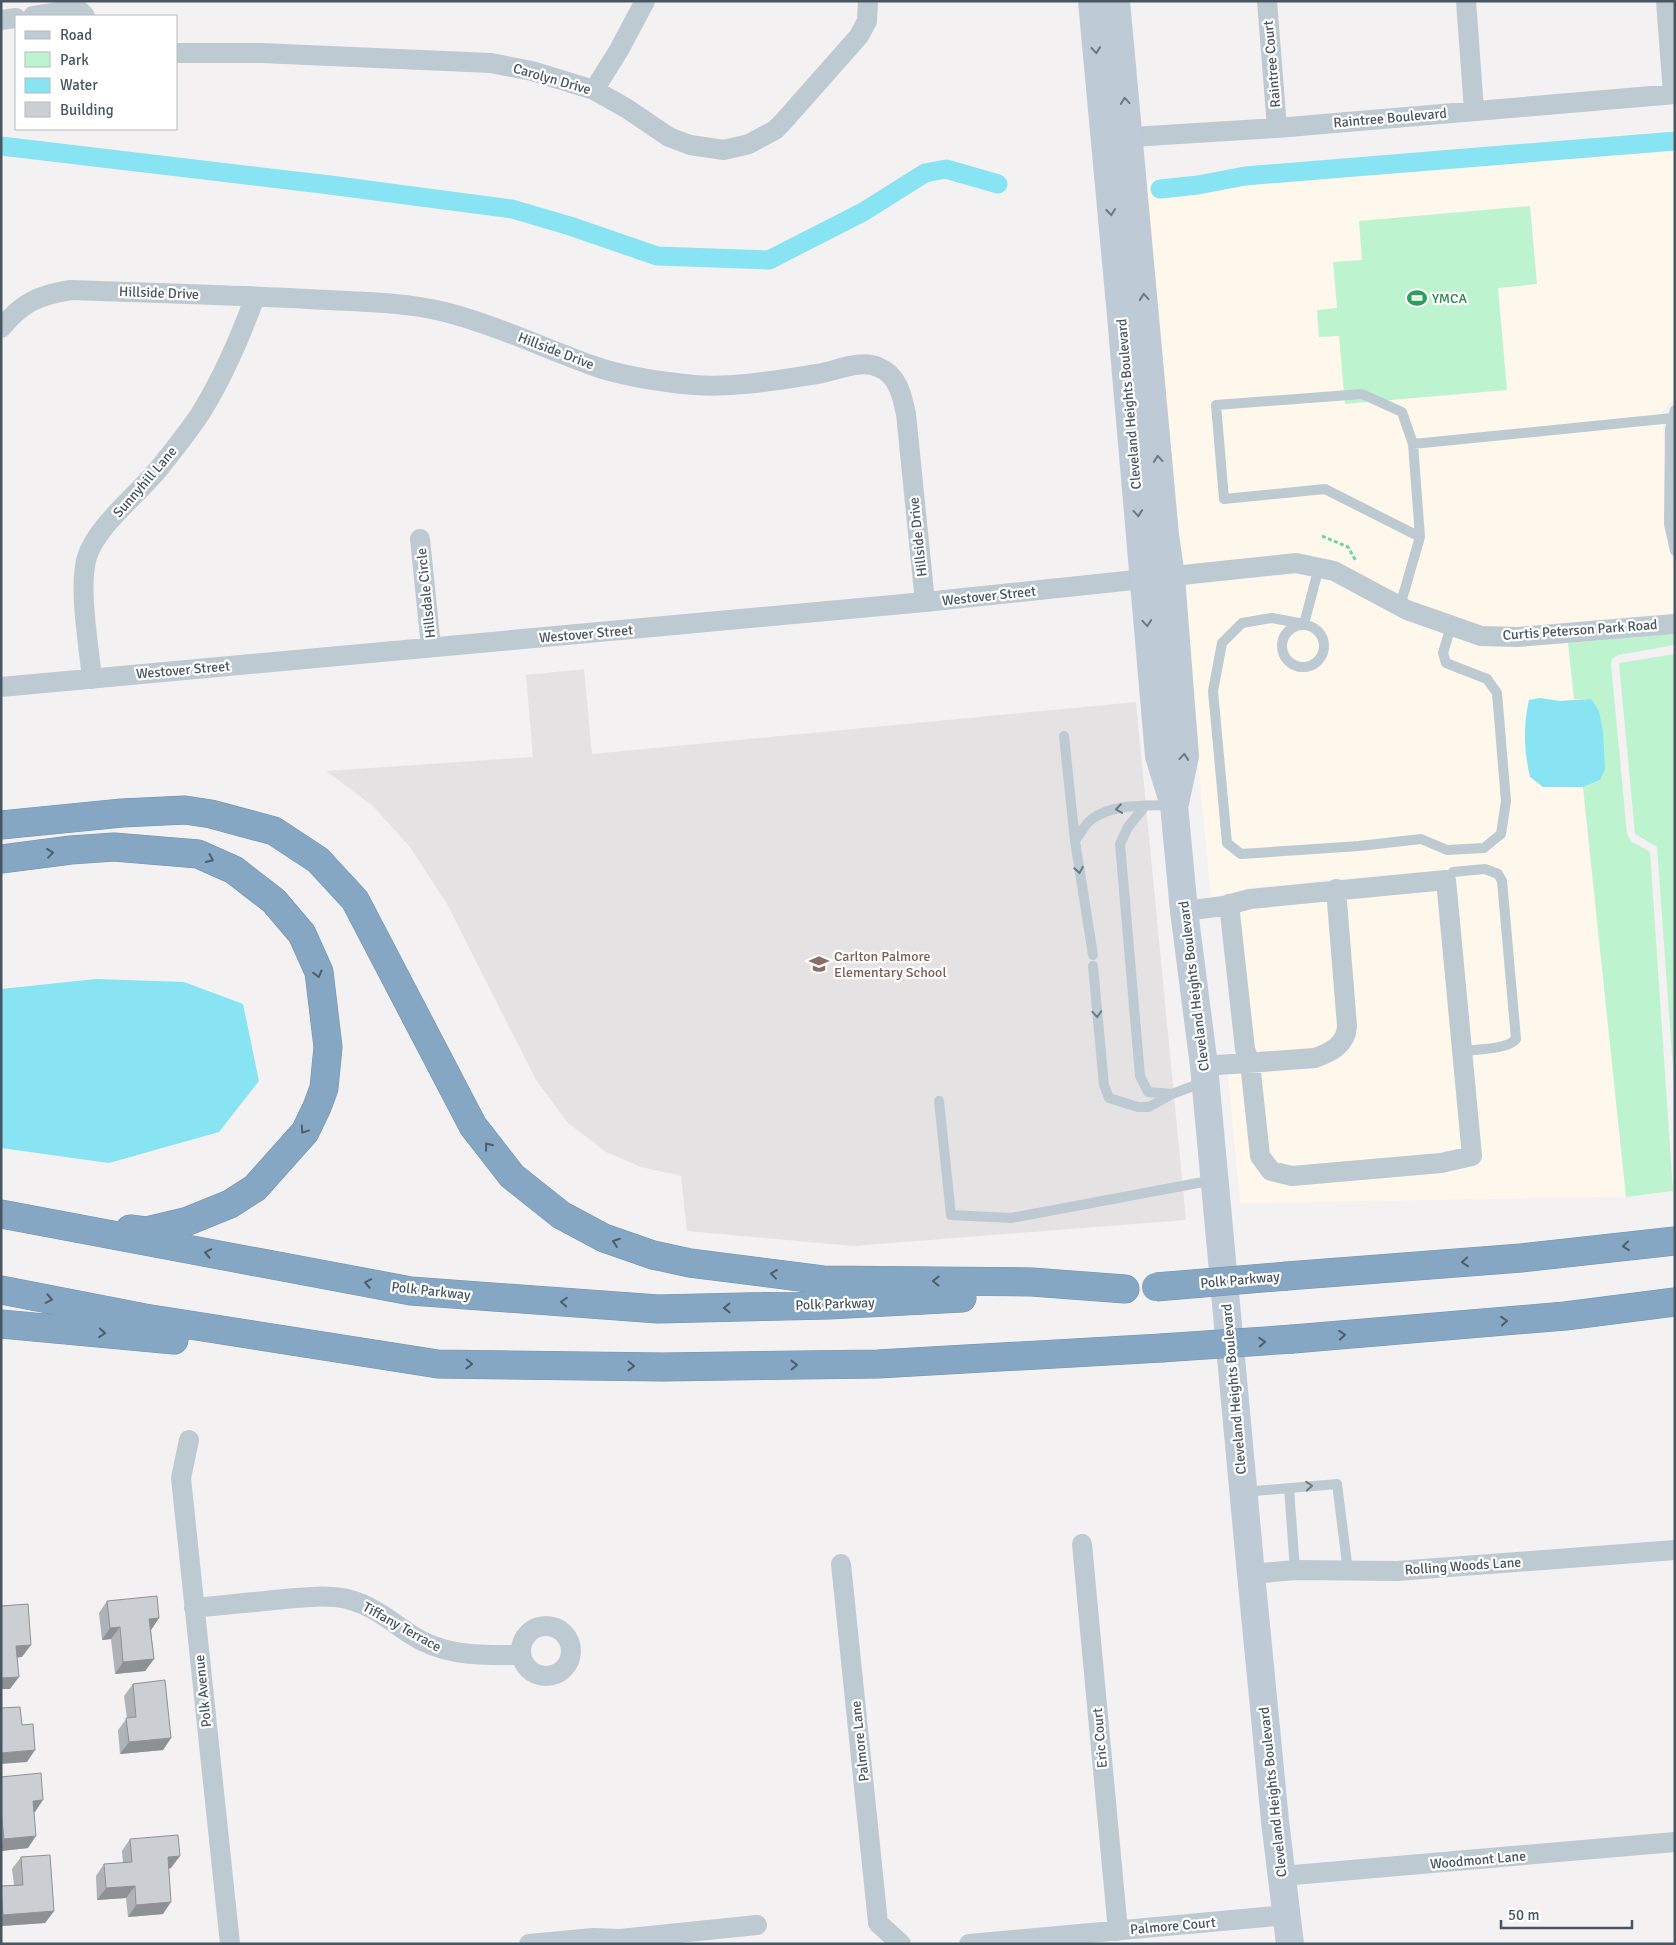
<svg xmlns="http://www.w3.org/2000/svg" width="1676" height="1945" font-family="Signika,sans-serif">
<rect width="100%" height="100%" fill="#f4f1f2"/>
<path fill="#fef7ec" d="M1675,130v267l-13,15 13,179v22l-158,14 -34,-1 -73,-25 -74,-40 -16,-4 -22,-4 -120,13 -36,-385z
M1297,574l34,6 74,39 74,27 39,1 50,-4 6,56 -14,2 -20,-3 -10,79 13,10h40l43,410 -386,6 -12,-128 14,-1 23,104 5,3 23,5 149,-13 32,-7 7,-11 -26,-276 -10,-9 -119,10 -77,8 -38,10 -30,-312z
M1438,891l24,257 -23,5 -147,13 -16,-4 -8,-10 -8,-79 58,-5 20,-8 16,-18 2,-6 -10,-137z
M1328,900l10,132 -11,11 -14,5 -57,4 -2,-5 -15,-135 12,-3z"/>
<path fill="#e5e2e4" d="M584,669l8,85 544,-52 50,518 -333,26 -166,-15 -6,-55 -40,-9 -35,-15 -38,-29 -32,-43 -89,-176 -37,-57 -37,-41 -47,-35 207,-14 -7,-82z"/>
<path fill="#bef3d0" d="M1530,206l7,78 -39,4 9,102 -162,14 -6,-68 -20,1 -2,-27 20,-2 -4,-46 29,-2 -3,-39z
M1675,634v11l-57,10 -6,4 -1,5 16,170 4,7 19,11 23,339 -47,6 -43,-410 17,-7 -9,-81h-17l-6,-56z
M1675,654v442l-18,-249 -22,-13 -16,-171z"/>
<path fill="#88e3f3" d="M1540,698l20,3 31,-2 8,12 4,21 2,37 -5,11 -17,7h-40l-13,-10c-6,-26 -7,-51 -1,-77z
M96,979l88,3 59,22 16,77 -40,51 -110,31 -108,-15v-159z"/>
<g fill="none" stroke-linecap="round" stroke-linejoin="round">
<path stroke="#88e3f3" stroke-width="19" d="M1,146l329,39 182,24 58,17 87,30 112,4 94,-48 62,-39 21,-4 52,15
M1160,189l38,-4 47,-9 430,-35"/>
<defs>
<path id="highway" d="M1,825l121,-12 63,-3 26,4 63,17 44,29 37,40 118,226 39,50 49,39 43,23 49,17 37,8 133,17 209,2 93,7
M1,859l70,-9 43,-3 84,7 36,16 40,31 28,33 17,38 9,75 -4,41 -7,19 -12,25 -50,56 -25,16 -42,17 -42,10 -16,-2
M1,1214l410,77 247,18 171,-4 133,-7
M1287,1276l234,-18 154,-17
M1,1290l144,28 293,46 225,3 215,-3 283,-16
M1,1324l173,16
M1293,1339l272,-23 110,-14"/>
</defs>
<use href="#highway" stroke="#7192af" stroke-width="29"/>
<path stroke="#73d49f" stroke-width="3" stroke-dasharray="4 2.5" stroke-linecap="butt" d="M1322,536l26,11 8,14"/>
<path stroke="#becad2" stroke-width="10" d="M1675,410l-5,19 -1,95 6,27
M1413,444l260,-26
M1319,567l-15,57 -32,-6 -30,5 -20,20 -9,48 14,152 14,11 118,-8 62,-7 26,11 37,-2 17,-14 5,-33 -9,-108 -10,-14 -41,-16 -3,-10 8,-27
M1400,606l20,-69 -7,-93 -11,-32 -40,-18 -146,11 8,94 101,-10 95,48
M1282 646a21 21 0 1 1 42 0a21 21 0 1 1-42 0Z
M1064,736l11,105
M1145,806l-17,21 -8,17 20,232 8,16 24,2
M1446,880l7,-8 32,-3 13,5 4,7 14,158c-9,11 -39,10 -54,12
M1093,955l-18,-114c5,-7 10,-17 17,-22 22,-16 56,-13 81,-14
M1093,966l11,119 5,13 29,9h11l23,-13 32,-12
M939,1101l12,114 60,3 203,-38
M1289,1488l6,82
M1244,1492l93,-8 11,87"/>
<path stroke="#becad2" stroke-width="20" d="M1267,1l10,127
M1466,1l8,109
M1666,1l7,93
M33,16l45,-7 7,7
M1,20l15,-2
M176,53h85l230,10 41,8 62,19 32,18 43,29 21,8 34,5 25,-6 26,-14 8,-8 76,-86 8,-15 1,-20
M594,90l25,-40 26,-49
M1116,138l161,-10 398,-34
M1,328c21,-25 37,-33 70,-38 79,3 159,5 238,9 45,3 92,2 136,13 50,13 97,35 146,53 30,11 71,17 103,20 41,3 84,-5 123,-11 19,-3 43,-15 61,-7 20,8 24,28 28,47l19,188
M420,539l11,108
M92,679c-3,-32 -14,-93 -5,-122 10,-32 53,-64 74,-91 14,-18 29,-36 41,-55 22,-36 39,-76 53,-114
M1,687l924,-85 371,-39 38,8 73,39 74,26 37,1 157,-13
M1184,911l40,-5 26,-7 196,-19 26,276 -31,7 -149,13 -21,-5 -11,-15 -10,-93 -5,-14 -16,-145
M1204,1066l111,-8c16,-6 31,-13 32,-32l-11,-137
M189,1440l-8,38 49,466
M1082,1544l36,387
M841,1564l37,359 23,21
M1251,1574l44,-4 102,1 278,-21
M194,1608c27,-3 54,-5 80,-8 24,-2 49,-6 73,-1 25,6 42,21 63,35 34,23 71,21 110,21
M521 1651a25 25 0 1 1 50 0a25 25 0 1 1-50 0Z
M1282,1876l393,-34
M529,1944l64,-6 27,1 137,-14
M969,1944l318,-29"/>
<path stroke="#becbd6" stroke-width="28" d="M1092,1l29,315 38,440 15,49 10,106 20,155 47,508 24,247 15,123
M1116,1l49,534 6,42 14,179 -10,47"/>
<use href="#highway" stroke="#86a7c3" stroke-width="28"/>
<defs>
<path id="highway-bridge" d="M1156,1287l131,-11
M1161,1348l132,-9"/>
</defs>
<use href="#highway-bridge" stroke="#7192af" stroke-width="29" stroke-linecap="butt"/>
<use href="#highway-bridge" stroke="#86a7c3" stroke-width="28"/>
</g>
<path fill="#afb2b6" d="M107,1601l52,17 -8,12 3,29 -9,12 -30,3 -4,-35 -9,1 -3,-27z
M133,1684l38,54 -8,12 -43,4 -2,-24 9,-12 -3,-22z
M1,1777l34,35h-1l-6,36 -27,3z
M130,1839l41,29 -2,1 -6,45 -35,3 -2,-19 -29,2 -1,-24 8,-12 19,-1 -1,-12z
M21,1857l33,54 -9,12 -44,3v-40l13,-1 -2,-16z"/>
<path fill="#8e9194" d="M159,1618l-8,12 -2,-11z
M120,1627l-9,12 -9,1 8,-12z
M31,1645l-9,12 -14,2 8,-13z
M154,1659l-9,12 -30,3 8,-12z
M19,1677l-9,12h-9v-11z
M171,1738l-8,12 -43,4 9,-12z
M35,1750l-8,12 -26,2v-11z
M43,1800l-8,12 -10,1 8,-12z
M36,1836l-8,12 -27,3v-8l3,-4z
M180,1856l-9,12 -12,1 9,-12z
M135,1886l-9,12 -29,2 9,-12z
M171,1902l-8,12 -35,3 8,-12z
M54,1911l-9,12 -44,3v-8l2,-3z"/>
<path fill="#cbcfd4" stroke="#8e9194" d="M157,1596l2,22 -10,1 5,40 -31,3 -3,-35 -10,1 -3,-27z
M28,1604l3,41 -15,1 3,31 -18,1v-72z
M165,1680l6,58 -42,4 -3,-24 10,-1 -3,-33z
M20,1707l2,18 11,-1 2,26 -34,3v-45z
M41,1773l2,27 -10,1 3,35 -32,3 -3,-28v-34z
M178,1835l2,21 -12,1 3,45 -35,3 -1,-19 -29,2 -2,-24 28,-2 -2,-23z
M50,1855l4,56 -51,4 -2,-29 22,-1 -2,-28z"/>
<defs><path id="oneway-chevron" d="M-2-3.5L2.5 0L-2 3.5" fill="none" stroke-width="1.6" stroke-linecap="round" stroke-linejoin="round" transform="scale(1.25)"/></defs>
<g stroke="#6b7984">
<use href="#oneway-chevron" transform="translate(1096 50) rotate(85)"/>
<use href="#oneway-chevron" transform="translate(1125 101) rotate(-95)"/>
<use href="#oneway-chevron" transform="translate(1111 212) rotate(84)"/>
<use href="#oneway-chevron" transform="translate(1144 297) rotate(-95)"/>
<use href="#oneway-chevron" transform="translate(1158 459) rotate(-95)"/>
<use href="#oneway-chevron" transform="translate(1138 513) rotate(85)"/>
<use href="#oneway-chevron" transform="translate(1147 623) rotate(85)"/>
<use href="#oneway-chevron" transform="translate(1184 757) rotate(-85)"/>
</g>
<g stroke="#6b7983">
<use href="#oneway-chevron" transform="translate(1119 809) rotate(172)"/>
<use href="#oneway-chevron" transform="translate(1079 870) rotate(81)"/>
<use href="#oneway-chevron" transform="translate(1097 1014) rotate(86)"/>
<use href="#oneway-chevron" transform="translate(1309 1486) rotate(-4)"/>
</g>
<g stroke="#4d5e6b">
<use href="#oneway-chevron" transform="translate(50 853) rotate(-7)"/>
<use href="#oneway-chevron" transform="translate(210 859) rotate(24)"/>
<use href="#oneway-chevron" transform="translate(318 974) rotate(75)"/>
<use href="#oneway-chevron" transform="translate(304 1130) rotate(124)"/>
<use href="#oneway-chevron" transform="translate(488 1146) rotate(-128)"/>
<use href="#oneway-chevron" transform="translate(616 1242) rotate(-160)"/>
<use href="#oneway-chevron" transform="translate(1626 1246) rotate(174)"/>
<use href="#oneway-chevron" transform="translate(208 1253) rotate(-169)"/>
<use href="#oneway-chevron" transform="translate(1465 1262) rotate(175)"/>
<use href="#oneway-chevron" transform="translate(774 1274) rotate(-173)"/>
<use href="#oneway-chevron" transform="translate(936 1281) rotate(-179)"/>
<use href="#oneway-chevron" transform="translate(368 1283) rotate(-169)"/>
<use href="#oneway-chevron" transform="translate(49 1299) rotate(11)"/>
<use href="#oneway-chevron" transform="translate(564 1302) rotate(-176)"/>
<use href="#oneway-chevron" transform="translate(727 1308) rotate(179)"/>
<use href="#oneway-chevron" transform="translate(1504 1321) rotate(-5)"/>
<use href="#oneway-chevron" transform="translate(102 1333) rotate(5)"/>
<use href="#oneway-chevron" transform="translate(1342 1335) rotate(-5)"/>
<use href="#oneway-chevron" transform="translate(1262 1342) rotate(-4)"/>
<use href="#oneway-chevron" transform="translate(469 1364) rotate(1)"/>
<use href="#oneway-chevron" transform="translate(794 1365) rotate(-1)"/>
<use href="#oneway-chevron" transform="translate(631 1366) rotate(1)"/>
</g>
<defs>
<symbol id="stadium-bare" viewBox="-9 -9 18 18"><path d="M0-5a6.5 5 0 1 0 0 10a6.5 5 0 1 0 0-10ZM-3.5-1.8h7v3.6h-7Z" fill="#2e9e5b" stroke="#fff" stroke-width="2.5" paint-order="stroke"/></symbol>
<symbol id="school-bare" viewBox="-9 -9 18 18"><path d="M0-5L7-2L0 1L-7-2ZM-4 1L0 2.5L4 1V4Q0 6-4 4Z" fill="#8d6e63" stroke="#fff" stroke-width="2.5" paint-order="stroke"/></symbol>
</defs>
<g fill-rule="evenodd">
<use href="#stadium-bare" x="1403" y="284" width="28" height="28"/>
<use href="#school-bare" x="805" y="950" width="28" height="28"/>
</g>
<g text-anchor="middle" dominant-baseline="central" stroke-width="4.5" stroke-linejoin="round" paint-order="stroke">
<g font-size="14" fill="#475661" stroke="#fff">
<text transform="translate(1272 64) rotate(-95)">Raintree Court</text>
<text transform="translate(552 79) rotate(16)">Carolyn Drive</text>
<text transform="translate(1390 118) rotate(-5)">Raintree Boulevard</text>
<text transform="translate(159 293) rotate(2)">Hillside Drive</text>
<text transform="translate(556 351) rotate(21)">Hillside Drive</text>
<text transform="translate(1129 404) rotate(-95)">Cleveland Heights Boulevard</text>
<text transform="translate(145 482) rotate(-49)">Sunnyhill Lane</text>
<text transform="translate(918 537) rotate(-96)">Hillside Drive</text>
<text transform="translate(426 593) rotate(-96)">Hillsdale Circle</text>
<text transform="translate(989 596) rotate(-6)">Westover Street</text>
<text transform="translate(1580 630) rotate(-4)">Curtis Peterson Park Road</text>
<text transform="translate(586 634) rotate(-5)">Westover Street</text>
<text transform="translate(183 670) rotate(-5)">Westover Street</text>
<text transform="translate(1194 986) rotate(-97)">Cleveland Heights Boulevard</text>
<text transform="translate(1240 1280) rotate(-5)">Polk Parkway</text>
<text transform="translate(431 1291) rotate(6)">Polk Parkway</text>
<text transform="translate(835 1304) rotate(-2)">Polk Parkway</text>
<text transform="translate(1234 1389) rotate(-95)">Cleveland Heights Boulevard</text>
<text transform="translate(1463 1566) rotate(-4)">Rolling Woods Lane</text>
<text transform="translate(402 1627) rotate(29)">Tiffany Terrace</text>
<text transform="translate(203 1691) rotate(-96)">Polk Avenue</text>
<text transform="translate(1100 1738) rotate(-95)">Eric Court</text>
<text transform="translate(860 1741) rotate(-96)">Palmore Lane</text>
<text transform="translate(1273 1792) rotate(-96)">Cleveland Heights Boulevard</text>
<text transform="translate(1478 1860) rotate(-5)">Woodmont Lane</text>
<text transform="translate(1173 1926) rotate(-5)">Palmore Court</text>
</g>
<g font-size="14" fill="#27864d" stroke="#fff" text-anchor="start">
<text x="1432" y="298">YMCA</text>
</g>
<g font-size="14" fill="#785e54" stroke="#fff" text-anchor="start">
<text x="834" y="956">Carlton Palmore<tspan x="834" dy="16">Elementary School</tspan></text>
</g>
</g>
<rect width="1676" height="1945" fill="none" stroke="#475661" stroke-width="5"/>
<rect x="15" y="15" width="162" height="115" fill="#ffffff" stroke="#b5bbc0"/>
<rect x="25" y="31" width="25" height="8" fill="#becbd6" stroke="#b5bbc0"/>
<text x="60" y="40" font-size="15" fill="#475661">Road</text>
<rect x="25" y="52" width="25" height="15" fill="#bef3d0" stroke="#b5bbc0"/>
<text x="60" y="65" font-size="15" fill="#475661">Park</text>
<rect x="25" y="78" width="25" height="15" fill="#88e3f3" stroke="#b5bbc0"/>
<text x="60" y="90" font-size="15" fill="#475661">Water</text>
<rect x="25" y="102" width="25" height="15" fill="#cbcfd4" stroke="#b5bbc0"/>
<text x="60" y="115" font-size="15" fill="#475661">Building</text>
<path d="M1501 1920v8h131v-8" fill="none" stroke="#475661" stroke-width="2.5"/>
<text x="1508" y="1920" font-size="15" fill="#475661" stroke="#ffffff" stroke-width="4" paint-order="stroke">50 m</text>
</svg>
